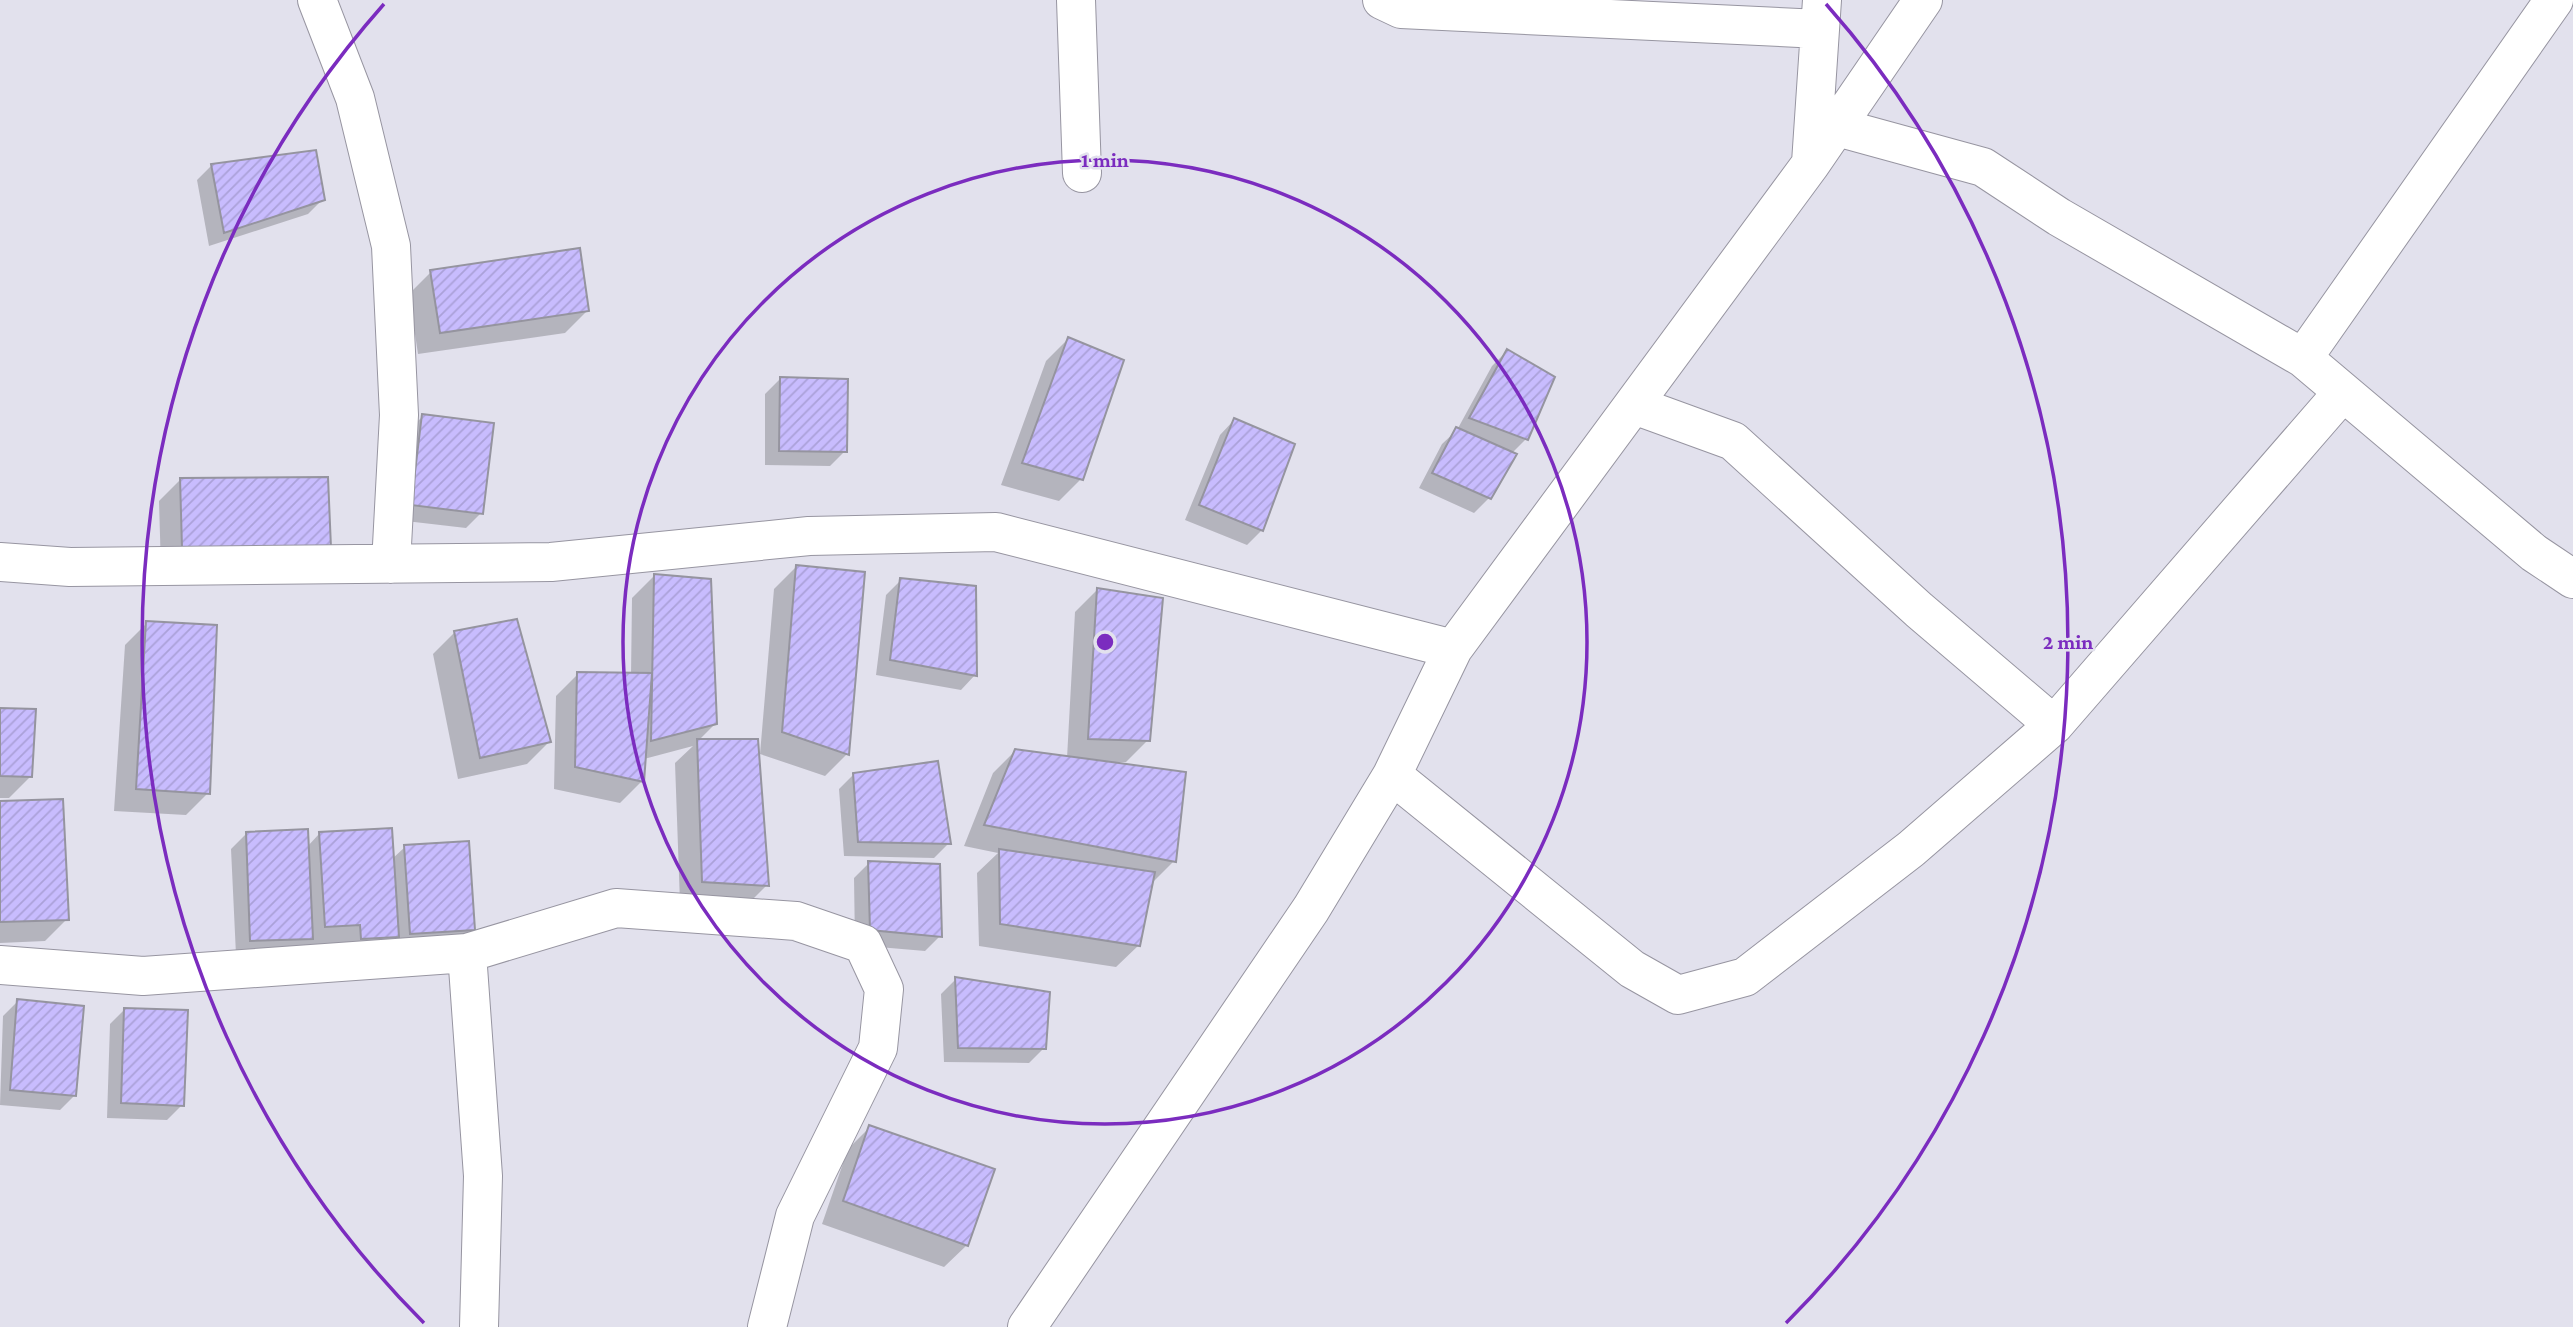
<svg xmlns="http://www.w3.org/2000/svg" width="2573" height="1327" font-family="'Crimson Pro',serif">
<defs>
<pattern id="building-hatch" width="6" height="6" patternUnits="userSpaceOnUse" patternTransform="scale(1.75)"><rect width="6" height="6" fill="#c8bcfe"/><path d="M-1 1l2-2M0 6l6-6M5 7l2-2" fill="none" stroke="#aba1d9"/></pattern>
</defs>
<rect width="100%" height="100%" fill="#e2e1ed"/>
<path fill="#0003" d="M212,165l111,34 -15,15 -99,32 -12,-66z
M431,272l156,39 -22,22 -147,21 -9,-60z
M1068,339l13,140 -22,22 -58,-16 45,-124z
M1507,351l19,88 -14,14 -23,45 -15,15 -55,-25 23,-44 15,-14 35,-64z
M780,379l65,72 -15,15 -65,-1v-71z
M423,416l58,97 -15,15 -69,-8 11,-89z
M1234,420l28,110 -15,15 -62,-25 35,-85z
M181,479l148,69 -168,22 -2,-69z
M796,567l51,187 -22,22 -65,-22 14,-165z
M654,576l61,148 -17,17 69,144 -22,22 -65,-4 -5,-140 18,-17 -49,13 -2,22 -22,22 -66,-14 2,-93 22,-22 53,1 1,-77z
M901,580l74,95 -14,15 -85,-15 10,-80z
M1097,590l51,150 -22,22h-12v2l60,97 -22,22 -13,62 -23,22 -137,-21 -2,-73 21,-20 -34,-7 29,-73 22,-22 52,7 8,-146z
M147,623l61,170 -22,22 -72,-4 11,-166z
M455,632l94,110 -22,22 -69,15 -25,-125z
M0,709l31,67 -22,22h-9z
M854,774l95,69 -15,15 -90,-2 -5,-67z
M0,802l67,117 -22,22 -45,2z
M246,834l61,13 12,-13 73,25 13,-12 68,82 -15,15 -62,4 -1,-10 -20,20 -139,-3 -5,-106z
M869,863l71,73 -15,15 -70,-6 -1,-67z
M956,979l88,69 -15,15 -85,-1 -3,-68z
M18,1001l57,94 -15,15 -60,-5 3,-89z
M125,1009l57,96 -15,15 -60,-2 3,-94z
M870,1127l97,118 -23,22 -122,-43 26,-75z"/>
<path fill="url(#building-hatch)" stroke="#95949f" stroke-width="2" d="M316,150l9,50 -101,33 -13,-69z
M580,248l9,63 -149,22 -10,-63z
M1068,337l56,23 -41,120 -61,-17z
M1507,349l48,28 -27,63 -59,-22z
M780,377l68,2 -1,73 -68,-1z
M422,414l72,9 -11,91 -72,-9z
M1234,418l61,26 -32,87 -64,-26z
M1456,427l61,27 -26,45 -59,-26z
M328,477l3,71h-149l-2,-70z
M796,565l69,7 -16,183 -67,-23z
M654,574l57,5 6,145 -66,17z
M900,578l76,8 1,90 -87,-16z
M1097,588l66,10 -13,143 -62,-2z
M517,619l34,123 -71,16 -26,-127z
M146,621l71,4 -7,169 -74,-5z
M577,672l75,1 -8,109 -69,-15z
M0,708l36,1 -4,68 -32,-1z
M697,739h61l11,147 -67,-4z
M1015,749l171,23 -10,90 -192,-37z
M938,761l13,83 -93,-2 -5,-69z
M63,799l6,121 -69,2v-121z
M392,828l7,109 -38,2 -1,-14 -35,2 -6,-95z
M308,829l5,110 -63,2 -4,-109z
M469,841l6,89 -65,4 -6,-89z
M999,849l156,23 -15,74 -140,-22z
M868,861l72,3 2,73 -72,-7z
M955,977l95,15 -4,57 -88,-1z
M17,999l67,7 -8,90 -66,-6z
M124,1008l64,2 -4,96 -63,-3z
M869,1125l126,44 -27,77 -125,-45z"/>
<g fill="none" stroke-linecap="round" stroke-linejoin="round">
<defs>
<path id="minor" d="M317,0l38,98 36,148 8,169 -8,149
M1076,0l6,173
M1382,0l19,9 419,20
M1837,127l146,40 76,50 244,141 231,195 39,26
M1811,163l11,-163
M2303,358l251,-358
M1634,405l99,36 186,169 135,115
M0,562l70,5 481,-5 258,-26 187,-4 457,117
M1392,775l240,194 46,26 67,-18 166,-128 143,-124 289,-333
M467,953l16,223 -4,151
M0,965l143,11 324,-23 149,-45 180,13 67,23 21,45 -6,59 -83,168 -28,111
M1027,1327l284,-418 81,-134 61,-126 357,-484 113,-165"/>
</defs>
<use href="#minor" stroke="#9795a1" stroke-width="40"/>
<use href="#minor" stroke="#fff" stroke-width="38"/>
</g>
<g fill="none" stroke="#7b2cbf" stroke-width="3.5">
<circle cx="1105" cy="642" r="482"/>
<path d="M424 1323A963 963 0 0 1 384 4M1826 4A963 963 0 0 1 1786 1323"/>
</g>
<circle cx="1105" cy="642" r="10" fill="#7b2cbf" stroke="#e2e1ed" stroke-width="3.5"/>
<g font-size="21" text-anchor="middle" font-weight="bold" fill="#7b2cbf" stroke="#e2e1ed" stroke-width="5" stroke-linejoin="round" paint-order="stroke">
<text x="1105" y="167">1 min</text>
<text x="2068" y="649">2 min</text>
</g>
</svg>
